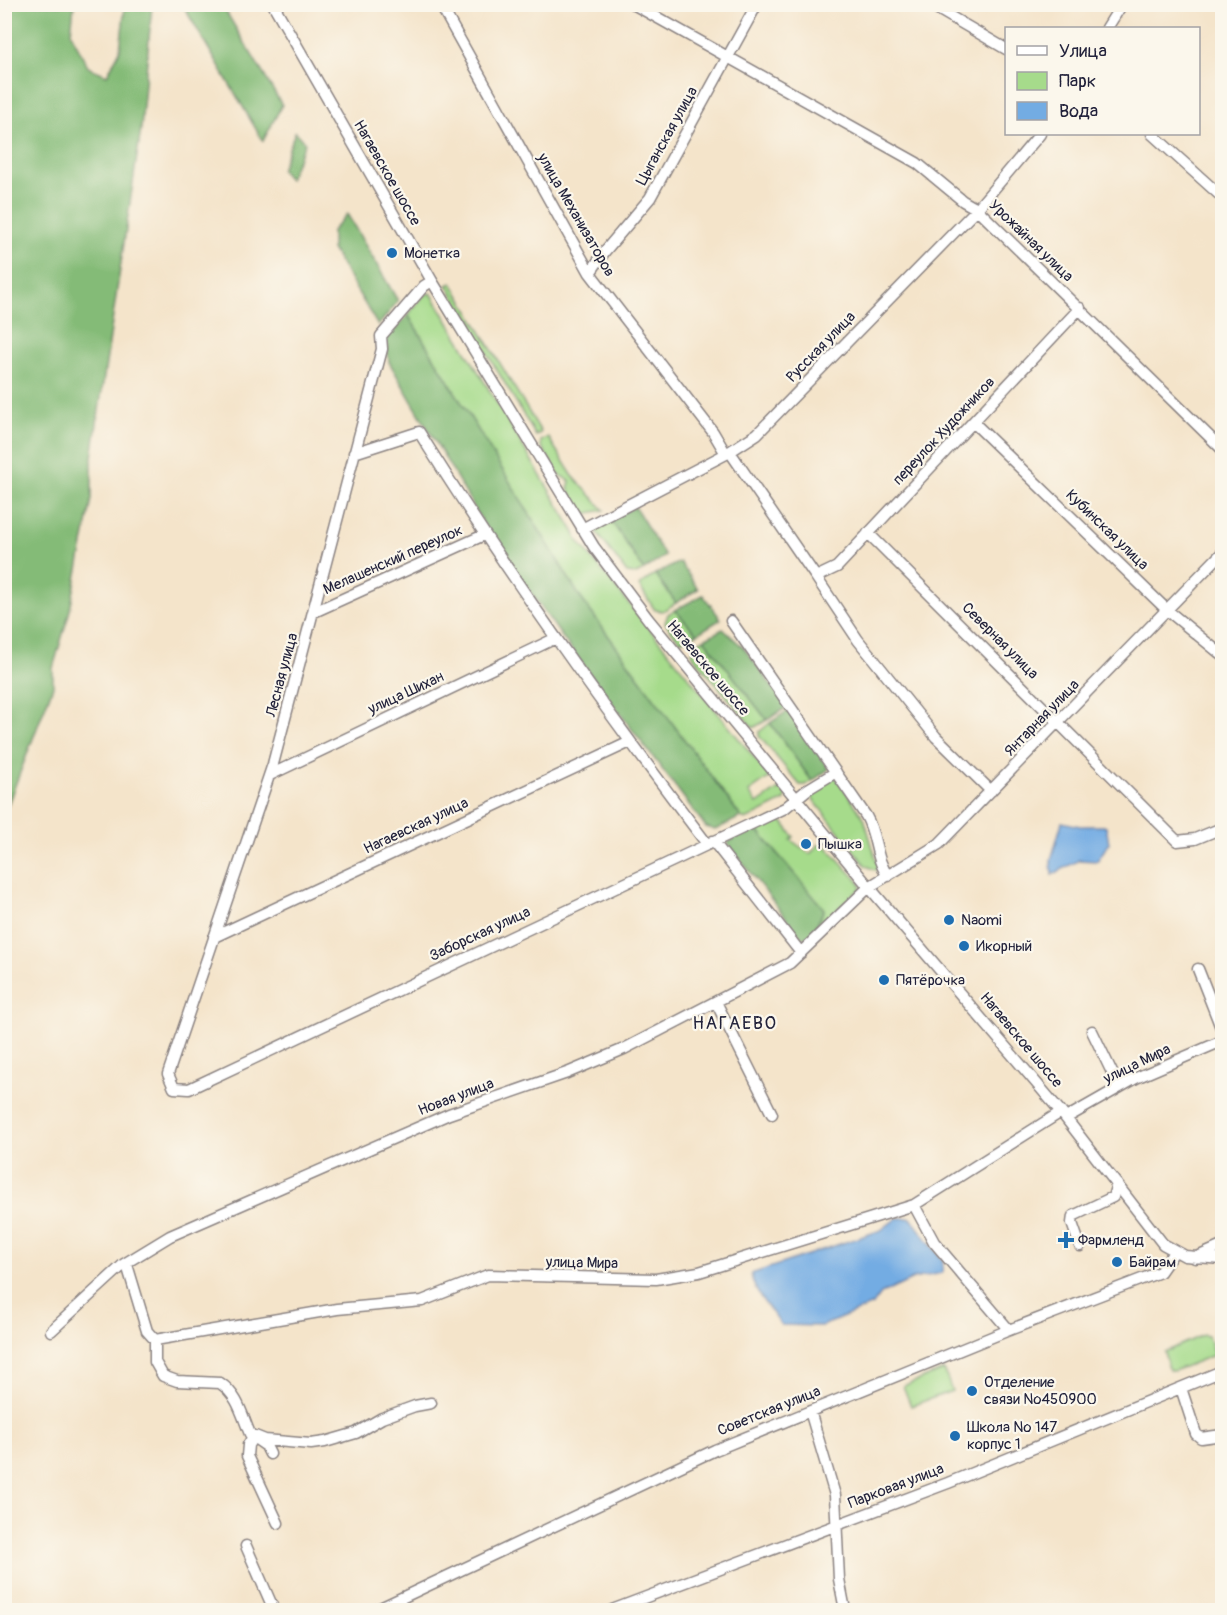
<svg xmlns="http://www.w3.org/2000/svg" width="1227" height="1615" font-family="Pangolin,sans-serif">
<rect width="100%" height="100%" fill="#fbf7ec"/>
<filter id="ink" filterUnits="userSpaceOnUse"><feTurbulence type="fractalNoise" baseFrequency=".0167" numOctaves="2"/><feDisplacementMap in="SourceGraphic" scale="12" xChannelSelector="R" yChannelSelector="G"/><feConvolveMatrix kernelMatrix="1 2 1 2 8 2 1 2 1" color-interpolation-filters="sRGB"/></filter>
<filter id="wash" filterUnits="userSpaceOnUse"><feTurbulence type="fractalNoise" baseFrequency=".008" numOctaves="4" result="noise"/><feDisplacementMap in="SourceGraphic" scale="24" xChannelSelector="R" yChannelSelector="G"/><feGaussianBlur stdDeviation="1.35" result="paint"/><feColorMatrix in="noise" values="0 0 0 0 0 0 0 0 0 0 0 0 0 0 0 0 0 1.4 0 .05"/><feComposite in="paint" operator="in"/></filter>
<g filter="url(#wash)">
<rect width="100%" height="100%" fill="#f4e4ca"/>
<path fill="#a6db8b" stroke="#647e63" stroke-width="1.5" d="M452,283l89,149 -5,4 -89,-151z
M431,293l144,240 2,7 193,237 -21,15 8,12 22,-15 7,5 -1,6 -39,20 -5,-3 -161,-220 -172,-282 16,-20z
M548,437l24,38 32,35 -20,4 -16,-25 2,-8 -11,-6 -18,-29v-5z
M610,519l34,51 -8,4 -9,-1 -30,-40 1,-8z
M655,574l21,29 -13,8 -8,-1 -16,-24z
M675,610l22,24 -17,7 -15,-18 3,-9z
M704,639l63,81 -14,8 -59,-71 -2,-4 3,-9z
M770,723l42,58 -6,4h-6l-41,-49v-4z
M835,776l29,42 15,51 -4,1 -9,-4 -58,-73z
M779,817l15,20 -3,3 19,14 8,-9h7l35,38 1,5 -46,41 9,-20 -70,-83z
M1203,1335l5,1 6,19 -40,16 -5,-1 -5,-18z
M944,1370l8,21 -41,15 -8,-20z"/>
<path fill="#84bb77" stroke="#536e59" stroke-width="1.5" d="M5,4l69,1 -3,28 17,34 19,8 13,-25 5,-45h27l-11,124 -49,328v42l-22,111 -17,58v18l-48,126z
M186,5h36l60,100 -19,36 -78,-132z
M295,132l10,11 -16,36 -8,-9z
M347,214l51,87 -20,25 -46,-77v-18z
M408,315l172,282 161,220 -26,13 -9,-3 -141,-186 -75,-106 -101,-173 -3,-23z
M635,507l30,49 -21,14 -34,-51z
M680,562l18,27 -22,14 -21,-29z
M703,595l18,24 -24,15 -22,-24z
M723,629l21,19 43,59 -20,13 -63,-81z
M789,710l40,59 -17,12 -42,-58z
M754,826l70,83 -13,28 -9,1 -75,-95z"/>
<path fill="#73ace3" stroke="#4a678f" stroke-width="1.5" d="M1062,822l18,4h26l3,17 -12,18 -18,-1 -27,15 -1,-15z
M897,1218h14l32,43 -1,12 -29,6 -32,15 -8,11 -51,21 -41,-1c-12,-19 -26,-29 -30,-51l130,-44z"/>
</g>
<g filter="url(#ink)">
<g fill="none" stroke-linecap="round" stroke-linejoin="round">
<defs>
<path id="minor" d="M273,4l159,277 162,266 54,72 221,268 192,225 102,132 22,12 37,3
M440,4l150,269 123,159 13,22
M633,4l284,159 46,38 14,8 245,240
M929,4l77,45
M1107,28l15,-24
M1152,134l70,63
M590,273l15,-22 45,-53 107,-194
M432,281l-8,5 -43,50 1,13 -109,415 -105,310 6,14 15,1 596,-281 23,-19 28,-17
M973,422l194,188 55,45
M730,452l86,125 21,-10 243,-259
M354,453l65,-21c89,143 186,278 288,412
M582,529l144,-75 31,-20 220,-225 63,-75
M868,533l309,308 18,-2 27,-11
M816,577l42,63 78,97 55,54
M314,612l170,-77
M731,621l135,195c11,19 9,43 22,60
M270,775l284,-136
M713,841l88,112
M214,937l416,-195
M1198,969l24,61
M716,1002l56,112
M1092,1031l27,56
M1066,1118l70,-40 86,-37
M914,1205l20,37 75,88
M1080,1246l-8,-23 1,-7 40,-19 4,-13
M1195,1258l27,-12
M124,1264l4,4 19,63 8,9 182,-31 85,-8 66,-26 168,4 43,-7 215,-67 147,-93
M51,1331l73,-67 46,-28 279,-122 118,-41 57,-24 166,-86 79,-76 70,-43 283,-291
M155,1340v22l8,14 14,5 43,2c18,12 22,32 30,51l15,6 46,4 14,-2 31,-9 26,-15 33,-12 16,-3
M1181,1388l15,46 5,4 21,-3
M810,1411l25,84 4,84 6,31
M270,1454l-4,-8 -13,-9 -5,8 -1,11 31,67
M246,1546l28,64
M376,1610l339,-160 294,-120 151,-58 14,-20
M612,1610l336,-127 274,-112"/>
</defs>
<use href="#minor" stroke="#8b8382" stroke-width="13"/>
<use href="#minor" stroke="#fff" stroke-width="10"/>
</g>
</g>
<g fill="#1f6fb2" stroke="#fbf7ec" stroke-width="2">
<circle cx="392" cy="253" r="6"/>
<circle cx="806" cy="844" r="6"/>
<circle cx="949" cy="920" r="6"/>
<circle cx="964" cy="946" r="6"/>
<circle cx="884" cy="980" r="6"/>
<path d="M1063 1231h6v6h6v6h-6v6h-6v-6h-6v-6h6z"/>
<circle cx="1117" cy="1262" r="6"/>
<circle cx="972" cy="1391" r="6"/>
<circle cx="955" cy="1436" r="6"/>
</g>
<g text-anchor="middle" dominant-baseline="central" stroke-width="4.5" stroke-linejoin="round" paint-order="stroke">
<g font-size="15" fill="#22223b" stroke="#fbf7ec">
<text transform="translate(667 136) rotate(-61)">Цыганская улица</text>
<text transform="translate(387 173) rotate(60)">Нагаевское шоссе</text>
<text transform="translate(576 215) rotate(60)">улица Механизаторов</text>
<text transform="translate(1031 241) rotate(44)">Урожайная улица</text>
<text transform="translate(821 347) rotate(-46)">Русская улица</text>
<text transform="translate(944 431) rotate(-47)">переулок Художников</text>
<text transform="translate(1107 530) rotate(44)">Кубинская улица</text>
<text transform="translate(393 560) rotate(-24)">Мелашенский переулок</text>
<text transform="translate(1000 641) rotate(45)">Северная улица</text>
<text transform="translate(708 668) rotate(50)">Нагаевское шоссе</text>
<text transform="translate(282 675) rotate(-75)">Лесная улица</text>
<text transform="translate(406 693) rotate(-25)">улица Шихан</text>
<text transform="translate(1042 718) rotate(-46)">Янтарная улица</text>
<text transform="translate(416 826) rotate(-25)">Нагаевская улица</text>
<text transform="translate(480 934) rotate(-25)">Заборская улица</text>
<text transform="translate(1021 1040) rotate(50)">Нагаевское шоссе</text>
<text transform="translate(1137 1064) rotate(-26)">улица Мира</text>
<text transform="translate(456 1097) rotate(-21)">Новая улица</text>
<text transform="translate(582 1263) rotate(1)">улица Мира</text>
<text transform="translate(769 1411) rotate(-22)">Советская улица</text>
<text transform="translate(896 1486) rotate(-21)">Парковая улица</text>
</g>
<g font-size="15" fill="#22223b" stroke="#fbf7ec" text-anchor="start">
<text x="404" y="253">Монетка</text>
<text x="818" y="844">Пышка</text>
<text x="961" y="920">Naomi</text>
<text x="976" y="946">Икорный</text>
<text x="896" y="980">Пятёрочка</text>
<text x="1078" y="1240">Фармленд</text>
<text x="1129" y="1262">Байрам</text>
<text x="984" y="1382">Отделение<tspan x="984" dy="17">связи №450900</tspan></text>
<text x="967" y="1427">Школа № 147<tspan x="967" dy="17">корпус 1</tspan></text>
</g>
<g font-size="18" letter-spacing="1.5" fill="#22223b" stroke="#fbf7ec">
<text x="735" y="1023">НАГАЕВО</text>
</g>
</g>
<rect width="1227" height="1615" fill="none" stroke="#fbf7ec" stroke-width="24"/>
<rect x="1005" y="27" width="195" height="108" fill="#fbf7ec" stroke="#a4a2a5" stroke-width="1.5"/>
<rect x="1017" y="46" width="30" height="9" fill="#ffffff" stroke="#a4a2a5" stroke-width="1.5"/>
<text x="1059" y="57" font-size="18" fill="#22223b">Улица</text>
<rect x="1017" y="72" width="30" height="18" fill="#a6db8b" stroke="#a4a2a5" stroke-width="1.5"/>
<text x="1059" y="87" font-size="18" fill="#22223b">Парк</text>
<rect x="1017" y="102" width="30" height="18" fill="#73ace3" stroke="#a4a2a5" stroke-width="1.5"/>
<text x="1059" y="117" font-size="18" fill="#22223b">Вода</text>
</svg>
